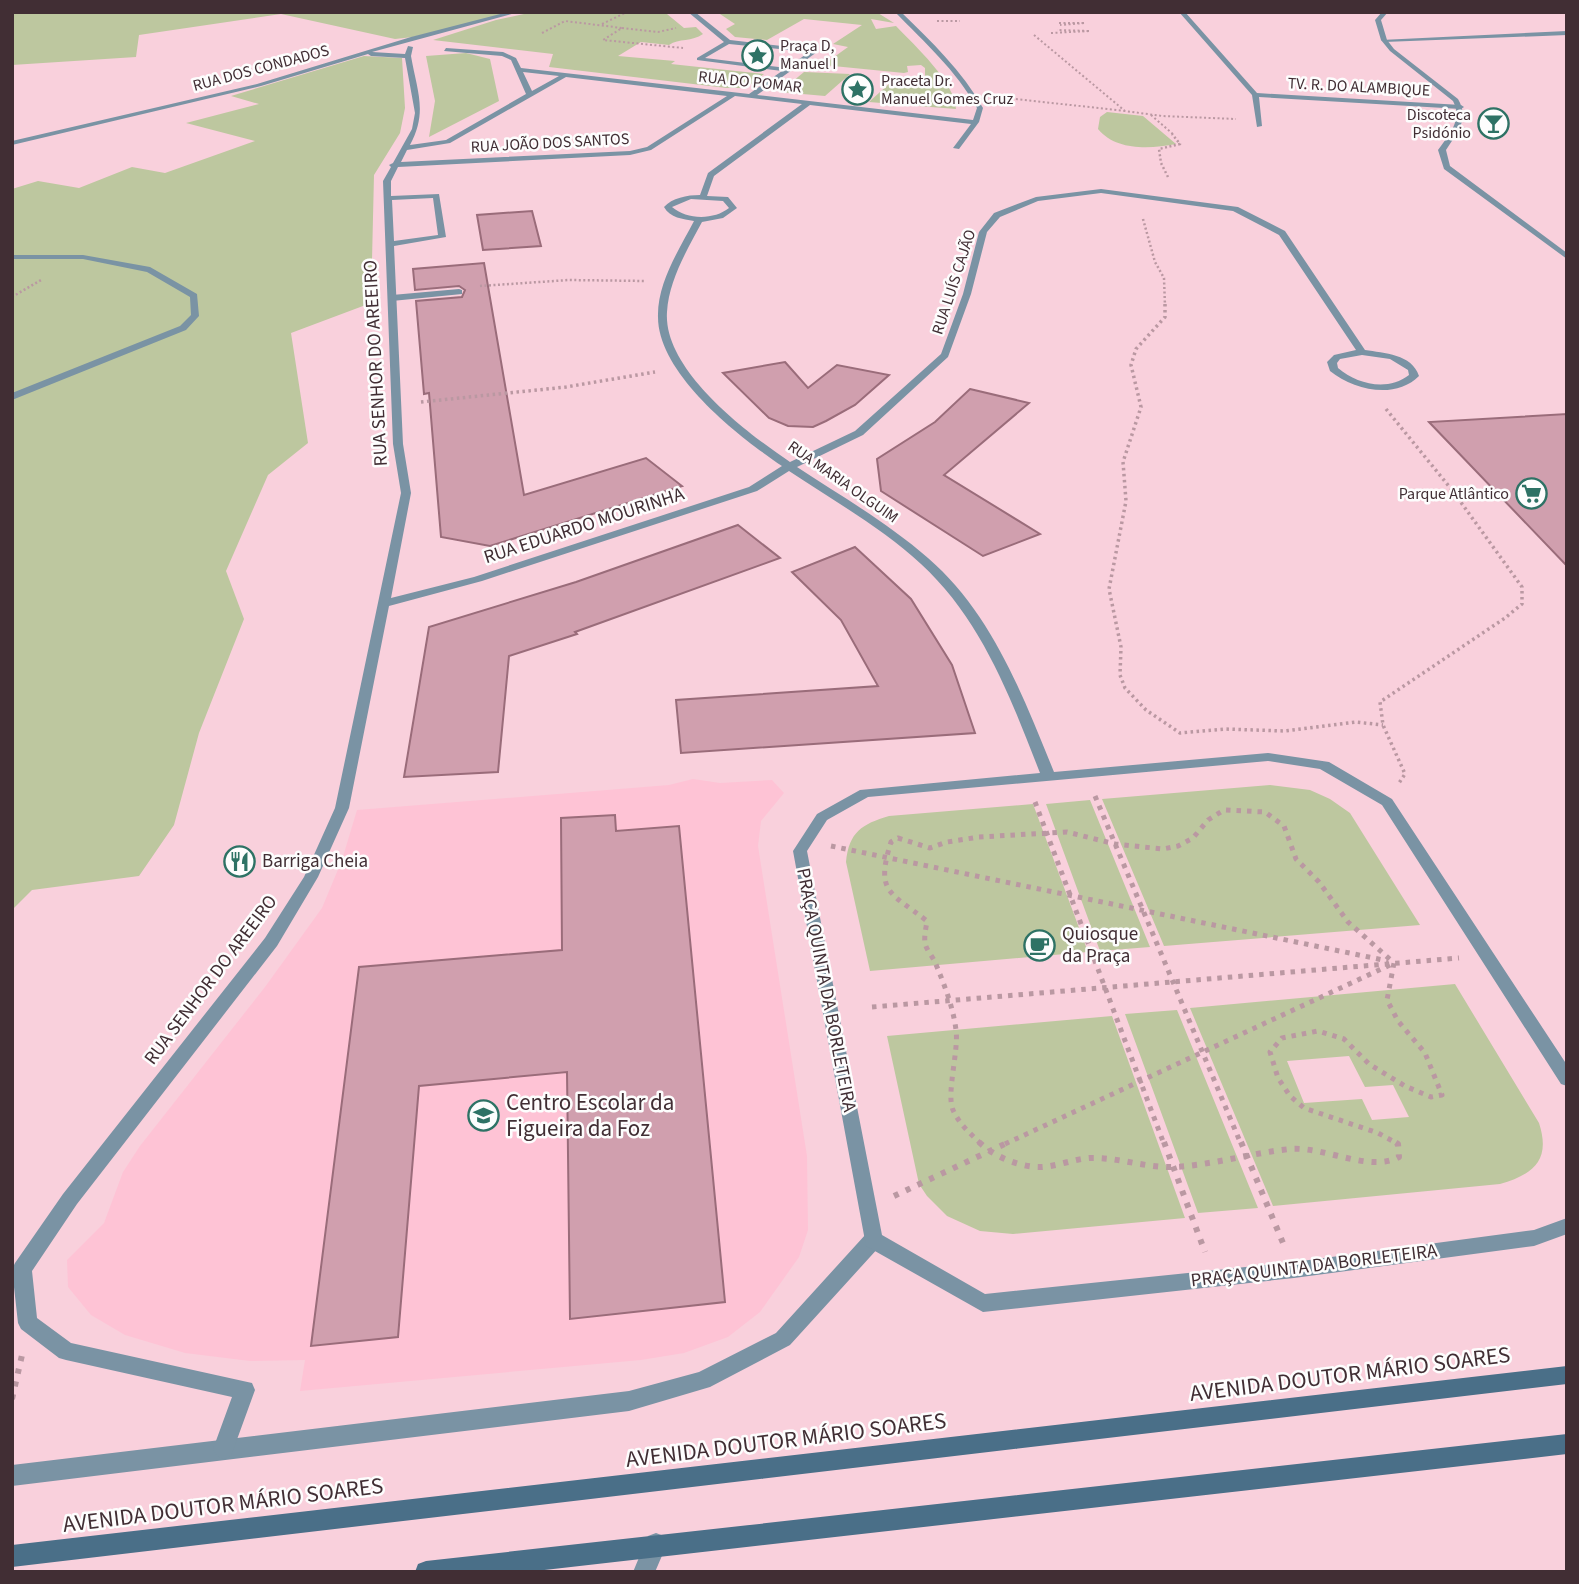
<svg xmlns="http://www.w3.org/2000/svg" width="1579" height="1584" font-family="'Source Sans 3',sans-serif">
<rect width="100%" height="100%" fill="#f9d0dc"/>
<path fill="#fec3d5" d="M693,779l27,4 52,-3 12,13 -23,28 -3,25 49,310 1,74 -9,27 -39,55 -32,25 -44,16 -43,7 -341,31 5,-31 -55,1 -65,-8 -60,-18 -34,-20 -23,-28 -1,-27 37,-37 19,-51 17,-26 125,-159 57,-79 20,-48 15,-50 312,-25z"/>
<path fill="#bdc79f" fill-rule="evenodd" d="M12,12h504l-103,25 -18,2 -114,-25 -142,21 -3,22 -124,8z
M533,12h137l-3,2 17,14 12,-1 7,7c-11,8 -24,4 -34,11l-28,-3 -23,14 57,5 -4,3 93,10 -18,14h-19l-178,-21 4,-13 -120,-14 63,-20z
M717,12l161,1 16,10 -23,-4 5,10 20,-3c19,20 59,56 60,83l-87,-7 21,-19 30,2 5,-5v-12l-4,-3 -14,1 1,6 -4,1 -81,-8 25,-18 -15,-3 29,-19 -58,-6 -37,21 -32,-3 -9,-8 9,-5z
M466,53l24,6 9,42 -70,36 6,-36 -9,-45z
M364,56l38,2 3,50 -5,25 -26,42 -3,128 -80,30 17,110 -40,32 -42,96 18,48 -45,114 -25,92 -35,51 -107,14 -20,20v-721l26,-8 41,7 53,-21 33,6 90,-32 -69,-18 73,-19 -28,-8z
M804,72l46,2 -25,22 -45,-4z
M1107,112l36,4 33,28c-26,5 -60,7 -78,-15l2,-12z
M1270,785l40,5 20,9 20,14 70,112 -256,21 -62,-147z
M1090,800l60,147 -50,4 -54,-147z
M1033,804l55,148 -218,19 -24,-109c3,-30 16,-38 43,-46z
M1455,984l84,139c12,37 -5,51 -39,61l-227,22 -83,-198zM1349,1056l16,31 28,-2 16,32 -37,3 -10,-21 -58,4 -17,-42z
M1177,1010l81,198 -60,5 -73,-199z
M1112,1016l73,202 -172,16 -33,-3 -33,-15 -20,-20 -8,-12 -32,-148z"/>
<path fill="#d09fae" stroke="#9a6c7a" stroke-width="2" d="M532,211l9,35 -58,4 -6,-35z
M484,263l40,232 122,-37 36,28 -192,60 -49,-9 -12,-144 -5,1 -8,-93 46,-4 3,-7 -6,-4 -44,4 -2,-21z
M785,362l23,26 29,-23 52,10 -34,30 -29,16 -13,6 -25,-1 -19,-8 -46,-45z
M970,389l59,14 -85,72 96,59 -57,22 -102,-65 -4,-32 58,-37z
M1567,414v152l-138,-144z
M738,525l42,33 -205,74 2,2 -68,22 -11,116 -94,5 25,-150 147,-45z
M855,547l56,52 41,66 23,68 -294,20 -5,-53 202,-14 -37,-66 -49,-48z
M615,815l1,16 63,-5 46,476 -155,17 -3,-247 -148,14 -21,251 -87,9 48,-379 203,-17 -1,-132z"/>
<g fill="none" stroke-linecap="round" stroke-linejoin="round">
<path stroke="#ba98a2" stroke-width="2" stroke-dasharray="2 2.5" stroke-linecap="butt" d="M937,21h23
M1059,23h26l-25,2
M602,24l25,-12
M622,28l36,4 18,-4
M542,33l23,-12 57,7 -19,12 80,8
M1051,33l39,-2 -33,-1
M1034,35l91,76 37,5 74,3
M998,97l127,14
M1151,115l23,20"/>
<path stroke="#ba98a2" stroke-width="2.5" stroke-dasharray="2 2.5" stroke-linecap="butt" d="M1168,177l-7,-14 -2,-14 21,-5 -8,-10
M1143,219l12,43 9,16 1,28
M480,286l89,-6 77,1
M12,297l29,-17"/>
<path stroke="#ba98a2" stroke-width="3.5" stroke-dasharray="2.5 3.5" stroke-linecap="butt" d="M1165,304v13l-29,32 -5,16 10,42 -18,55 3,39 -17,88 12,58 -1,28 5,13 21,22 34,23 45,-4 60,2 71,-9 27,3
M421,402l145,-15 89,-15
M1386,409l66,81 70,97v17l-17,14 -125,84 3,23 22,49 -6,9"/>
<path stroke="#ba98a2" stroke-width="5" stroke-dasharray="4.5 6" stroke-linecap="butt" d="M1095,796l146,348
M1035,802l129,342
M831,846l557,115
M872,1007l587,-49
M981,1144c-10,-10 -22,-20 -28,-34 -7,-16 6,-60 3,-80 -3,-24 -12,-46 -21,-68 -3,-6 -9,-13 -10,-19 -1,-7 1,-15 2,-22 -37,-29 -52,-28 -36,-79l7,-4 32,10 17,-6 32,-5 88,-5 48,12 48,5 15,-3 15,-8 15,-18 16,-10 41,2 19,14 12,33 23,23 29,40 46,41 -7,37 11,21 27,32 17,42 -11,2 -26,-11 -36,-22 -25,-25 -26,-8 -36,7 -12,14 8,26 12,18 14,12 74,25 20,11
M1005,1144l385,-179"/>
<path stroke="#ba98a2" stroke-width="6" stroke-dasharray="5 8" stroke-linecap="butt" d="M979,1142c15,15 43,26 63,25 16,-1 32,-8 48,-9 28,-1 55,10 84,9 39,-2 77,-14 116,-18 34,-3 80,24 109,8l-1,-13 -3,-2
M1164,1142l41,110
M1241,1142l42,101
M894,1196l115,-54
M12,1399l10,-44"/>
<path fill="#7a93a4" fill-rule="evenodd" d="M12,255h71l67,12 47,27 2,22 -13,14 -174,70v-7l168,-67 11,-11 -1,-18 -43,-25 -64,-13h-71z
M459,289l3,1v4l-70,7 -4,-3 4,-3z
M873,1232l7,2 2,6 -2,6 -90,99 -80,42 -81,24 -617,75v-21l617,-74 70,-19 77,-39 90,-99z"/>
<path fill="#7a93a4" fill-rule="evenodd" d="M508,12h11l-147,40 33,2 3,-8 5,1 -2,9c6,35 17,56 -1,89l36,-5 80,-46 -15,-34 -9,-4 -58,-5 2,-3 57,4 13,6 5,10 228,26 33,-23 -85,-11v-2l27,-16 -36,-30h7l35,28 87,10v2l-60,43 216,25 4,-12c-21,-38 -52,-65 -82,-96h6c31,30 61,59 82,96l-4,14 -20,27 -6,-1 18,-24 -161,-19 -96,71 -7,20 21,1 9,11 -14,10 -21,4c-15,28 -33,58 -35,90 -4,58 80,121 123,150l65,-31 86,-77 22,-60 16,-62 15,-19 42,-16 65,-8 137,18 47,24 80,119c19,3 47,4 54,26 -24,24 -65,14 -89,-5l-3,-9 7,-7 22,-5 -77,-115 -46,-24 -132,-18 -63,8 -38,16 -13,15 -16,62 -23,63 -85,78 -66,32c44,29 91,56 131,91 64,55 95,138 126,214l214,-19 61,9 63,37 175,266v21l-6,-2 -179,-279 -62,-36 -52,-8 -400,36 -41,23 -20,31 75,384 103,59 309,-32 240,-32 33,-12v16l-33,12 -240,32 -311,34 -117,-66 -73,-395 24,-37 43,-24 180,-17c-29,-74 -58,-153 -119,-209 -39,-36 -87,-63 -132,-93l-32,20 -275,90 -93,25 -40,202 -31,69 -41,69 -200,258 -45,67 5,47 34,25 181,40 3,7 -24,66 -7,3 -7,-3 -4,-7 19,-52 -166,-37 -7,-2 -38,-29 -3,-6 -6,-54 3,-6 48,-69 202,-256 39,-61 31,-69 66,-315 -8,-49 -10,-263 8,-14 -2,-2 4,-2 19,-34 3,-16 -10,-55 -34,-2 -3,-2 -107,32 -249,59v-4l245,-57 154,-47zM729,44l80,8 -22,16 -82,-10zM523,72l36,4 -27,15zM566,77l161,19 -80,51 -17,4 -229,11 6,-12 43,-7zM735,96l67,8 -94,69 -8,22c-13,0 -28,3 -36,12 6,11 19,12 30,14 -15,29 -37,62 -36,96 0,57 81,120 124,149l-33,21 -275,90 -83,21 20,-105 -8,-49 -9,-198 52,-9 -7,-43 -48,2v-15l7,-14 232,-12 21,-5zM433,198l5,37 -44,6 -2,-41zM691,199l32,2 6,7c-15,12 -42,12 -57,-1zM1362,355l28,4 18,11 1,5c-22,17 -52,9 -71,-7l-1,-5 3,-4z
M975,12h72l-3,2z
M1179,12h6l72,81 204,12 3,2 -3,2 -202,-12 3,29 -5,1 -5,-32z
M1567,31v4l-183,7 -3,-2z
M656,1533l8,3 3,8 -12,28h-22l15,-36z"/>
<path fill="#7a93a4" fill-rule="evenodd" d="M1382,12h6l-7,8 6,20 7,9 64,50c12,20 -1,34 -12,51l4,16 117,87v6l-123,-90 -6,-19c11,-15 25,-30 15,-49l-63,-50 -9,-11 -6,-20z"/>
<path fill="#4a6f88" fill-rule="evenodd" d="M1567,1366v18l-1555,183v-22z
M1567,1434v20l-1040,118h-112l3,-8 8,-3z"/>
</g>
<defs>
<symbol id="sight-ring" viewBox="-11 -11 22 22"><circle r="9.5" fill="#fdfdfd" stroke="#2e7265" stroke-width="1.5"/><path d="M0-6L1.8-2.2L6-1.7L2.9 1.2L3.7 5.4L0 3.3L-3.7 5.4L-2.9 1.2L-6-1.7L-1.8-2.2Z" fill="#2e7265"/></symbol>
<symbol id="bar-ring" viewBox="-11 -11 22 22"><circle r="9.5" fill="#fdfdfd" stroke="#2e7265" stroke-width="1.5"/><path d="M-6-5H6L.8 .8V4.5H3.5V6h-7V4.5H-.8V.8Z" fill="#2e7265"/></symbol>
<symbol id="supermarket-ring" viewBox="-11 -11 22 22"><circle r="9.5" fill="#fdfdfd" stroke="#2e7265" stroke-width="1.5"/><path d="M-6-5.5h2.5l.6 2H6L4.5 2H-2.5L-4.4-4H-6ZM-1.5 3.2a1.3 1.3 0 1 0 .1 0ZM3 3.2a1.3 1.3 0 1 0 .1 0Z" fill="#2e7265"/></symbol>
<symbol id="restaurant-ring" viewBox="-11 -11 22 22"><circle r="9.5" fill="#fdfdfd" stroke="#2e7265" stroke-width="1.5"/><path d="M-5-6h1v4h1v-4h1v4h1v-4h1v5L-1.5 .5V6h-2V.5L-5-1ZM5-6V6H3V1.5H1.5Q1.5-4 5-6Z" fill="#2e7265"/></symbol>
<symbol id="cafe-ring" viewBox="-11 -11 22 22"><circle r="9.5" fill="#fdfdfd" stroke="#2e7265" stroke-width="1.5"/><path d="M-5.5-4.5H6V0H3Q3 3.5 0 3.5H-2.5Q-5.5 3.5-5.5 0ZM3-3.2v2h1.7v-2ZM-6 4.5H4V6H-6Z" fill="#2e7265"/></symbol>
<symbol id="school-ring" viewBox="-11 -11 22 22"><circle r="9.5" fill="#fdfdfd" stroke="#2e7265" stroke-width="1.5"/><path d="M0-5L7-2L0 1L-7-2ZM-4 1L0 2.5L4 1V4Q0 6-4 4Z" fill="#2e7265"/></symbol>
</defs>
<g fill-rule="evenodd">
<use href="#sight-ring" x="740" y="38" width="35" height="35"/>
<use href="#sight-ring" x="840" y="72" width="35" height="35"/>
<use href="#bar-ring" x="1476" y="106" width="35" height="35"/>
<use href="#supermarket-ring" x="1514" y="476" width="35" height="35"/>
<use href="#restaurant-ring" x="222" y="844" width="35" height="35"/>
<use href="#cafe-ring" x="1022" y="928" width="35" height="35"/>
<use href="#school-ring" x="466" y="1098" width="35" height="35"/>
</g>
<g text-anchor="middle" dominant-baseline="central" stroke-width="5" stroke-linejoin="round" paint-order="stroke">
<g font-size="16" fill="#412e34" stroke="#fdfdfd" text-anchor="start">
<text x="780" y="46">Praça D,<tspan x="780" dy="18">Manuel I</tspan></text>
<text x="881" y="81">Praceta Dr.<tspan x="881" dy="18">Manuel Gomes Cruz</tspan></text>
<text x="1471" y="115" text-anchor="end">Discoteca<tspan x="1471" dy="18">Psidónio</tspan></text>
<text x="1509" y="494" text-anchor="end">Parque Atlântico</text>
</g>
<g font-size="16" fill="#412e34" stroke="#fdfdfd">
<text transform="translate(261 68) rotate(-15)">RUA DOS CONDADOS</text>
<text transform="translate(750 82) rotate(6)">RUA DO POMAR</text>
<text transform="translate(1359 87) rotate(3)">TV. R. DO ALAMBIQUE</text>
<text transform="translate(550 143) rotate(-3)">RUA JOÃO DOS SANTOS</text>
<text transform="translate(954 282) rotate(-72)">RUA LUÍS CAJÃO</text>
<text transform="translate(843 482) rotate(35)">RUA MARIA OLGUIM</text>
</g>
<g font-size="19" fill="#412e34" stroke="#fdfdfd">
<text transform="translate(376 363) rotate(-93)">RUA SENHOR DO AREEIRO</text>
<text transform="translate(584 526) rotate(-18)">RUA EDUARDO MOURINHA</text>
<text transform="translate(211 980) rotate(-53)">RUA SENHOR DO AREEIRO</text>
<text transform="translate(826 990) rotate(79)">PRAÇA QUINTA DA BORLETEIRA</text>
<text transform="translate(1314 1266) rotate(-7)">PRAÇA QUINTA DA BORLETEIRA</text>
</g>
<g font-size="19" fill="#412e34" stroke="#fdfdfd" text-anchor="start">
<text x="262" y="861">Barriga Cheia</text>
<text x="1062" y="934">Quiosque<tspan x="1062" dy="22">da Praça</tspan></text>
</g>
<g font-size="23" fill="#412e34" stroke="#fdfdfd" text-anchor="start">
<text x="506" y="1102">Centro Escolar da<tspan x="506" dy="26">Figueira da Foz</tspan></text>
</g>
<g font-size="23" fill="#412e34" stroke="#fdfdfd">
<text transform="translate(1350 1374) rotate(-7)">AVENIDA DOUTOR MÁRIO SOARES</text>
<text transform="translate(786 1440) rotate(-7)">AVENIDA DOUTOR MÁRIO SOARES</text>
<text transform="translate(223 1505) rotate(-7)">AVENIDA DOUTOR MÁRIO SOARES</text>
</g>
</g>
<rect width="1579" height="1584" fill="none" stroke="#412e34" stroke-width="28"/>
</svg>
